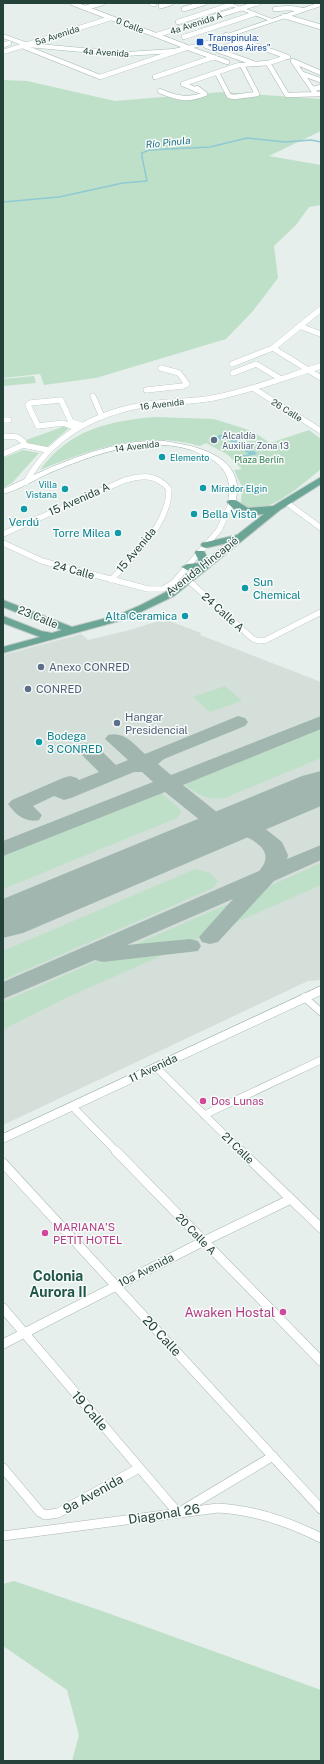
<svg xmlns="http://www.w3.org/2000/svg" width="324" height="1764" font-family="'Public Sans',sans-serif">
<rect width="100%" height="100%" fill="#e6efeb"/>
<path fill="#d4dfda" d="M164,619l37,14 -1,2 121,47v298l-13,1 -305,144v-470l78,-21 7,6 42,-10z"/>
<path fill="#bfe0c8" d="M3,80l24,1 88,20 107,-9 99,7v32l-52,25 52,9v40l-12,2 -13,18 -22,21 4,32 -25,33 -27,28 -130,39 -52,7 -4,-11 -37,4z
M34,376l2,7 -33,3v-7z
M155,417l59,2 38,12 18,12 39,-13 12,9v30c-16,13 -60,54 -80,34l1,-16 -8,-17 8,-1 -14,-14 -22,-12 -6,3c-56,-16 -109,3 -160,24 29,-40 68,-49 115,-53z
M65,426l4,2 -23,20 -19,-4 -1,-4z
M23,450l16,3 -27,30 -9,5v-30z
M225,686l17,15 -32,11 -17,-15z
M321,728v30l-96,40c-16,3 -27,-3 -40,-13l2,-4z
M159,791l20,17 2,4 -4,6 -174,71v-34z
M321,863v22l-93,41 37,-38z
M195,869l15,4 8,8 -5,7 -210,92v-29z
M235,901l2,1 -39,37 -65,11 -5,-1 1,-2z
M170,952l-104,46 -63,32v-28l94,-41z
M14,1581l88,30 219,79v71h-249l7,-26 -12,-45 -64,-44v-62z"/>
<path fill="#8ec9d4" d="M222,434l16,7 -2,1 5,3 6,-1 10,10 -17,4 -1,-2 10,-2 -22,-15 -6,1 -6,-3z"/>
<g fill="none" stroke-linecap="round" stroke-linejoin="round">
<path stroke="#8ec9d4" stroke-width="1.5" d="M3,202l56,-5 64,-14 24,-2 -5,-24v-4l7,-3 61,-3 37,-9 38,4 26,-2 10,2"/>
<path fill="#a2b6b0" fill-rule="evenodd" d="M238,716l7,2 3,4 -3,4 -81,33 -6,5 13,11 150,-59v13l-138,56 35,28 45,14 19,15 6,13 -1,4 34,-14v15l-47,21 -56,61 -8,2 -8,-2 -3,-5 34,-38 -106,46 63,-6 8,2 3,5 -3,5 -95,11 -8,-2 -92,39v-17l256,-111c22,-24 -17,-37 -35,-42l-3,7 -8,1 -8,-1 -3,-5 -1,-10 -36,-29 -162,64v-15l150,-59 -11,-10h-8l-63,26 -7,2 -10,-4 -21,10 9,9 -3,5c-14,3 -23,-5 -31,-16l4,-4 51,-22 7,-2 7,2 2,2 20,-8 -24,-24 3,-4c16,-4 27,11 38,21l12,-5 -23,-21 3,-4c16,-4 26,9 37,19z"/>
<path fill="#a2b6b0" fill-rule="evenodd" d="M321,771v35l-298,127 -20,5v-39l299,-123z"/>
<defs>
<path id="minor-far3" d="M72,3l115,44
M151,3l3,1
M161,6l10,-3
M85,8l17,-5
M184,9l20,-6
M275,9l15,-1 12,2
M284,16l37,11
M178,22l52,-17
M157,35l101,-32
M226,35l62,22
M184,37l70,-23
M3,45l6,-2
M22,46l78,31 86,-29
M206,46l47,17
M188,48l39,14
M217,50l19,-7 8,3
M3,52l108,-34
M293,61l22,32
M293,61l28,12
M268,63l19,32 34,-1
M217,73l12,23 5,1 23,-3 -15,-29
M303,74l17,6
M155,77l59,-20
M313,89l8,-2
M160,91c16,7 28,10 45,3l-8,-6
M199,91l-16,-7 56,-19 29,-2 16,-5"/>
<path id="minor-far2" d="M299,326l22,8
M273,348l48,30
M232,364l41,-16 48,-39
M233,373l23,-9 25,15
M253,388l68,43
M146,390l37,-4 4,-2 -8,-11 -18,-5
M93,396l9,21
M3,420h6
M76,428l-13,-5 -25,3 -10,-21 2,-2 31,-3 10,22 10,3
M3,436l14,1 7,5 -1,3
M23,445l25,5
M3,454l20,-9
M26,482c26,-47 71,-70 123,-78 22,-3 43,-2 64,-6 37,-7 72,-21 108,-32
M287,503l34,25
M3,534l122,-54c18,-5 31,-6 44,9 0,36 -35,66 -58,91
M3,543l39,18 106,28h15l10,-6 46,-53 13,-28
M188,580l65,59 6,2 7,-1 55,-28"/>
<path id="minor-far1" d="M304,997l17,15
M156,1067l86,85
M72,1106l45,46
M204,1115l117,-55"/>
<path id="minor" d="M116,1151l205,210
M241,1151l80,77
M3,1163l318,346
M3,1308l175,205 95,-57
M3,1344l195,-100 93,-45
M3,1468l37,44 5,3 13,-2 81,-45
M3,1536l215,-28c35,2 71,14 103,30"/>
<path id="tertiary" d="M223,3h7l45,17 -5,1z
M164,441c26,4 69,11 73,44 0,6 0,13 -2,19h-3l-4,-2c4,-23 -2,-36 -23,-46 -6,-2 -11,-6 -17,-7 -47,-13 -98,7 -141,25 -14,7 -29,16 -44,20v-5c42,-19 86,-41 133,-47 9,-1 18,-1 28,-1z"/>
<path id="secondary" d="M318,3h3v3l-116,39 -32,8 -47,3 -99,-9 -24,-9v-4l25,9 98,9 47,-3 28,-6z
M321,986v9l-318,148v-9z"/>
<path id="primary" d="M321,477v7l-41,26 -106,86 -48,23 -123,34v-6l37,-10 -37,-14v-7l38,15 11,2 10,-3 -59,-23v-7l69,27 46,-12 23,-10 25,-13 29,-23 -8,1 -5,-3 5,-3 13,-1 -5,-10 1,-2h8l4,8 19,-16 -21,5 -4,-1 -1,-2 1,-2 35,-8 27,-21c-14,2 -28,0 -37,-12l2,-2h6l13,8 25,-2z"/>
</defs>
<use href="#minor-far3" stroke="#a8b8b2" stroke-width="5.5"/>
<use href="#minor-far2" stroke="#a8b8b2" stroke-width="6"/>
<use href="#minor-far1" stroke="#a8b8b2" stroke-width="8"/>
<use href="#minor" stroke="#a8b8b2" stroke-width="10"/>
<use href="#tertiary" stroke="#a8b8b2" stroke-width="1"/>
<use href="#secondary" stroke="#a4bbb3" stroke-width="1"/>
<use href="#primary" stroke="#c2cac8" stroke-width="2"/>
<use href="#minor-far3" stroke="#fff" stroke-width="4.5"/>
<use href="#minor-far2" stroke="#fff" stroke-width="5.5"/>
<use href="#minor-far1" stroke="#fff" stroke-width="7"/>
<use href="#minor" stroke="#fff" stroke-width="9"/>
<use href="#tertiary" fill="#fff" fill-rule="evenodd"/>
<use href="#secondary" fill="#fff" fill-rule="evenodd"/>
<use href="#primary" fill="#6aa596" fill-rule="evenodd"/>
</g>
<rect fill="#1a4fb4" stroke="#f7fbf9" stroke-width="1.5" x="196" y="38" width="8" height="8" rx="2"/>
<g fill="#5c6f8a" stroke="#f7fbf9" stroke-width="1.5">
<circle cx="214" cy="440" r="4"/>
<circle cx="41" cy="667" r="4"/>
<circle cx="28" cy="689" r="4"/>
<circle cx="117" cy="723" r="4"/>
</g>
<g fill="#0f9aa8" stroke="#f7fbf9" stroke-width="1.5">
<circle cx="162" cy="457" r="4"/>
<circle cx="203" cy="488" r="4"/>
<circle cx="65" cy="489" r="4"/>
<circle cx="24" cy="509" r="4"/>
<circle cx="194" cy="514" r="4"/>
<circle cx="118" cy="533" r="4"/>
<circle cx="245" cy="588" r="4"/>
<circle cx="185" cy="616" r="4"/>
<circle cx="39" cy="742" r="4"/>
</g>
<g fill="#d1479c" stroke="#f7fbf9" stroke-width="1.5">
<circle cx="203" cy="1101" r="4"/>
<circle cx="45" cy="1233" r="4"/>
<circle cx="283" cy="1312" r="4"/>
</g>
<g text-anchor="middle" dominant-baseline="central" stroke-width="3" stroke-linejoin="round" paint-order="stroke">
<g font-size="9" fill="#24423a" stroke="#f7fbf9">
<text transform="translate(196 23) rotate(-18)">4a Avenida A</text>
<text transform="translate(130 25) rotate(21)">0 Calle</text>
<text transform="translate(57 35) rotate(-18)">5a Avenida</text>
<text transform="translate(106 52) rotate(4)">4a Avenida</text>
<text transform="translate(162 404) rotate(-7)">16 Avenida</text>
<text transform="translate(287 410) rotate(32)">26 Calle</text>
<text transform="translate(137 446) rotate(-7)">14 Avenida</text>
</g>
<g font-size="9" fill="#164399" stroke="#f7fbf9" text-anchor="start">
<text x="208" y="37">Transpinula:<tspan x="208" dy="10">"Buenos Aires"</tspan></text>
</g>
<g font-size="9" fill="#4e5e75" stroke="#f7fbf9" text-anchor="start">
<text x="222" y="435">Alcaldía<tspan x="222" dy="10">Auxiliar Zona 13</tspan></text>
</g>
<g font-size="9" fill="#0d838f" stroke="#f7fbf9" text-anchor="start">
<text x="170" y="457">Elemento</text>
<text x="57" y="484" text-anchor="end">Villa<tspan x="57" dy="10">Vistana</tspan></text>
<text x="211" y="488">Mirador Elgin</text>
</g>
<g font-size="9" fill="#2d7a4b" stroke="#f7fbf9">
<text x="259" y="459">Plaza Berlín</text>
</g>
<g font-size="10" font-style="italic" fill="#1c6f80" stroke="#f7fbf9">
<text transform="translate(168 142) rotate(-6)">Río Pinula</text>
</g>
<g font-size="11" fill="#24423a" stroke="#f7fbf9">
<text transform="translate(79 499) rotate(-24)">15 Avenida A</text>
<text transform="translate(136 550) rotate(-50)">15 Avenida</text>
<text transform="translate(202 566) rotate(-38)">Avenida Hincapié</text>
<text transform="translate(74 570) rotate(15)">24 Calle</text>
<text transform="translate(223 612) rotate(42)">24 Calle A</text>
<text transform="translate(38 617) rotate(22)">23 Calle</text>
<text transform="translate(153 1068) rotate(-25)">11 Avenida</text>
<text transform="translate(238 1148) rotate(44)">21 Calle</text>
<text transform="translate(196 1234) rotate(46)">20 Calle A</text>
<text transform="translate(146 1270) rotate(-27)">10a Avenida</text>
</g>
<g font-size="11" fill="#0d838f" stroke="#f7fbf9" text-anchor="start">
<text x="202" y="514">Bella Vista</text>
<text x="24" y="522" text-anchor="middle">Verdú</text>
<text x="110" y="533" text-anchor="end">Torre Milea</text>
<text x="253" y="582">Sun<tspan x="253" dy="13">Chemical</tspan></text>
<text x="177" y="616" text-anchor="end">Alta Ceramica</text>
<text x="47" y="736">Bodega<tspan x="47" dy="13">3 CONRED</tspan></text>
</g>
<g font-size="11" fill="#4e5e75" stroke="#f7fbf9" text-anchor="start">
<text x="49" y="667">Anexo CONRED</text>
<text x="36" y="689">CONRED</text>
<text x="125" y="717">Hangar<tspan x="125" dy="13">Presidencial</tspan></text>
</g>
<g font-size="11" fill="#b23c85" stroke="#f7fbf9" text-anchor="start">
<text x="211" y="1101">Dos Lunas</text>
<text x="53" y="1227">MARIANA'S<tspan x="53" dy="13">PETIT HOTEL</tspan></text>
</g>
<g font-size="13" fill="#b23c85" stroke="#f7fbf9" text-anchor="end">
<text x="275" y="1312">Awaken Hostal</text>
</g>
<g font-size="13" fill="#24423a" stroke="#f7fbf9">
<text transform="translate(162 1336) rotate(47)">20 Calle</text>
<text transform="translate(90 1411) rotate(49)">19 Calle</text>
<text transform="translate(93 1494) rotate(-29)">9a Avenida</text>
<text transform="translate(164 1514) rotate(-9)">Diagonal 26</text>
</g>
<g font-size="14" font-weight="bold" fill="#1f5548" stroke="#f7fbf9">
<text x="58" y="1276">Colonia<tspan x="58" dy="16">Aurora II</tspan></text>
</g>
</g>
<rect width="324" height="1764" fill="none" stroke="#24423a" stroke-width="8"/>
</svg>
